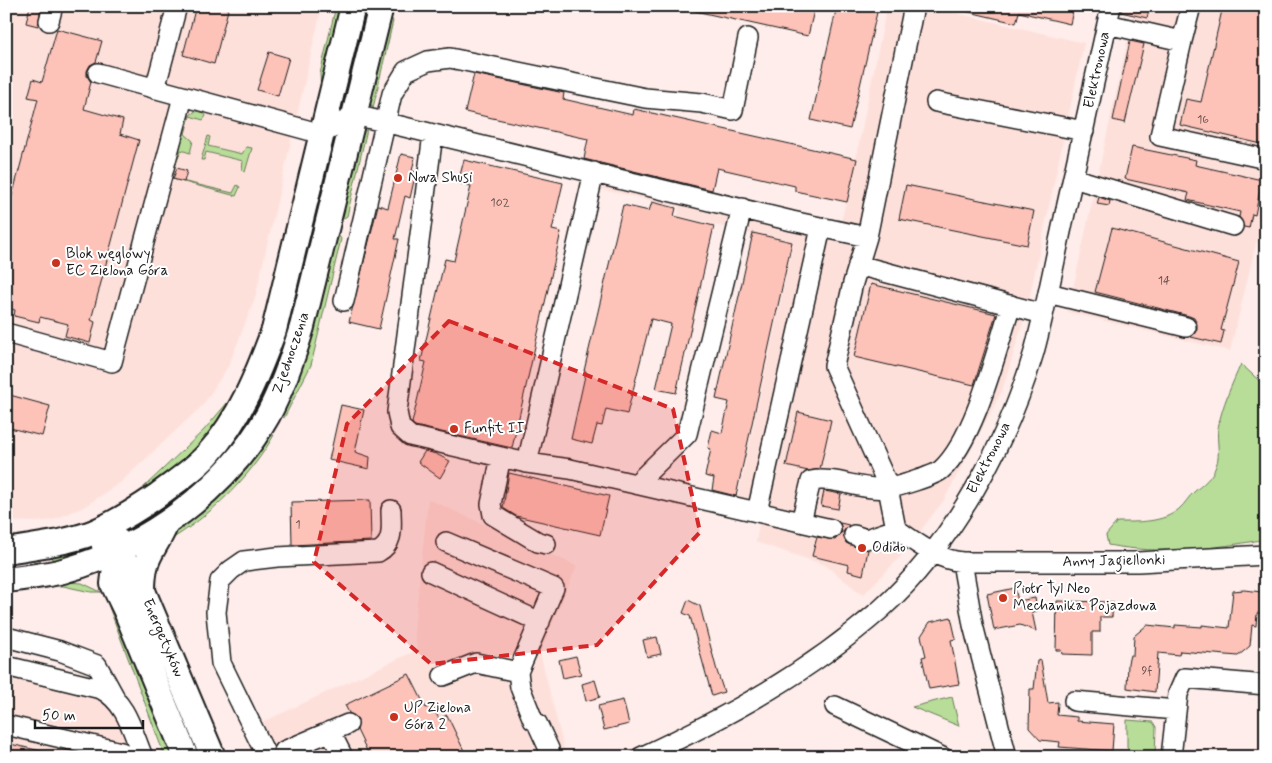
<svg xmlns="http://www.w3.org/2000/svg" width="1272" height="763" font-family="Mynerve,sans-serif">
<rect width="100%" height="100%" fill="#feedea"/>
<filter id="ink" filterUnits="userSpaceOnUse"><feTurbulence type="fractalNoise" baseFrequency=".02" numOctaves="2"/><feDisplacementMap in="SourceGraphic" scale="10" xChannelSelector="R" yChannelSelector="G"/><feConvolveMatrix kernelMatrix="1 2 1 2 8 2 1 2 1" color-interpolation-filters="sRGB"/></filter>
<g filter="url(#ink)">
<path fill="#fee0db" d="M6,6h316l-67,292 -26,67 -26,40 -82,77 -37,25 -31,13 -17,2 -30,-1z
M887,6h38l159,37 -57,266 -25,82 -58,109 -43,56 -38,39 -38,-30 -69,-23 3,-19 -26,-5 60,-274 -115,-28 1,-9 -84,-19 7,-23 239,57 14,-59z
M1135,6h131v197l-36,148 -162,-39z
M428,499l149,67 -37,87 26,104h-289l-16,-34 156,-73 -3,-20z
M6,666l95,23 14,23 17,45h-126z"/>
<path fill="#b7dd98" stroke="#6a7c5a" d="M336,6h8l-23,86 -1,-18z
M359,7l13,4 -24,86 -5,-8z
M389,15l4,6 -20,87 -4,-7z
M197,110l6,1 3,5 -3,4 -13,-4 -5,18 8,7 -3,12 -9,-3 -6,17 -4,-1 14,-47z
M367,129l-20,87 -5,3 -4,-2 20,-81z
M208,136l2,1 -2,9 34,8 4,-7 6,1 -7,24 -3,-2 1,-9 -37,-9 -2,8h-3z
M329,150l4,6 -10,58 -12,-2z
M169,178l64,15 4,-8 3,2 -4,9z
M308,226l12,3 -23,98 -30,74 -46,63 -67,57 -3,-5 30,-21 25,-22z
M337,233l4,6 -30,126 -27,53 -5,-5z
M274,303c-19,81 -63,148 -134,194l4,-10 60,-57 30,-35 19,-38 15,-43z
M1241,364l25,23v152c-53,10 -105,16 -158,6l-2,-10 11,-13c21,0 46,1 62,-13 6,-5 10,-13 15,-17 9,-8 18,-14 22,-26 5,-12 0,-26 2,-38 4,-22 14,-44 23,-64z
M274,435c-25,44 -64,81 -107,107l2,-5c39,-29 73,-58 97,-101z
M74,549l11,4 -32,9 -3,-11z
M65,582l17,1 19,9h-10l-28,-6h-18z
M111,603l64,154h-10l-56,-150z
M952,697l7,29 -47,-19z
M1127,720l26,2 3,5 -1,30 -21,-2 -7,-7z"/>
<path fill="#fdc2b8" stroke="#1c1c1c" d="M30,6h11l-3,20 -12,-3z
M196,6h33l-15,58 -31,-9z
M696,6h119l-7,30 -113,-25z
M837,6l41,2 -28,121 -39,-9z
M966,6h108l-4,18 -51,-12 -3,11 -51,-12z
M1122,6h28l-3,12 -26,-6z
M1223,6h43v139l-86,-20 6,-26 15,3z
M57,29l45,12 -6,21 -6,3 -3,6v5l4,6 -7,27 39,11 -3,14 19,6 -48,180 4,2 -5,21 -25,-7 3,-12 -28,-7 -1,5 -25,-6 1,-6 -9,-2v-89l32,-120 -10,-2 5,-18 9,3z
M1130,41l14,3 -19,79 -12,-3z
M269,52l20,6 -11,38 -21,-6z
M474,74l90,19 -1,6 70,16 1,-6 223,50 -10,43 -52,-11v-5l-78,-18 -5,22 -128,-31 4,-20 -123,-27z
M1132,147l64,13 -1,5 67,15 -7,35 -3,-1 -3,14 -5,-1 -5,-10 1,-5 -53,-12 2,-7 -64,-14z
M401,154l14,3 -3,14 4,1 -6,26 -5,-2 -10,43h4l-20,90 -30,-7 29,-117 10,3z
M464,160l99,23 -11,47 9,2 -49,216 -97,-22 -3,-3 14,-61 -5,-1 24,-102 9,2 17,-75 -13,-3z
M177,168l10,3 -3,11 -11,-3z
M906,185l128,26 -7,34 -128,-26z
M1099,197l11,4 -1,5 -12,-2z
M652,202l24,6 -2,8 40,10 -38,167 -20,-4 15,-65 -20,-5 -24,95 -21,-5 -4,17 -5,-1 -5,19 -21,-5 15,-68h-2l39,-166 26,6z
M1112,228l127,34 -18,68 3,1 -3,13 -30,-7 6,-7v-6l-3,-6 -5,-2 -94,-24z
M753,233l39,9 -56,254 -24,-6 2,-12 -9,-2 6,-27 -3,-1 4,-18 10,3 7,-31 -13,-3z
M871,284l125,30 -22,71 -120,-28z
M6,394l44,12 -8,30 -36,-9z
M341,405l23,5 -9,42 15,5 -1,12 -40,-9z
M798,412l33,8 -11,49 -12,2 -22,-5z
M425,451l11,3 14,7 -10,17 -22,-16z
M509,473l100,23 -9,39 -84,-19 -13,-8z
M824,491l17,3 -3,15 -17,-3z
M370,500l1,41 -79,4 -1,-43z
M840,523l9,2 -6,7 3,11 22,7 -5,25 -15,-4 1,-6 -37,-9 5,-19 18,3 7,-8z
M1015,588l3,13 17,-3 2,13 -5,1 4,19 -16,-6 -26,5 -7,-36z
M1244,590l18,2 -1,21h-4l-1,13 -4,-1 -2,21 -12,10 -58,-5 -1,4 -21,-2 -3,39 -28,-4 1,-25 2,-8h3l1,-19 13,-11 28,3v-3l27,2v-2l27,3 4,-37z
M688,600l12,6 17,65 7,21 -12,4 -22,-80 -7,-3z
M1057,601l56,1 -1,15h-12v15h-8v23l-30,-1 -1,-4h-5z
M951,617l5,22 -5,1 8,44 -30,5 -7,-32 4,-1 -5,-20 9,-14z
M657,637l4,17 -14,3 -4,-17z
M576,656l5,18 -18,4 -4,-18z
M1041,660l7,43 10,-1 -1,13 20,2v4l37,3 -2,27 -53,-4 1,-5 -20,-2 -11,-12 1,-39h4l3,-28z
M409,674l17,34 6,-3 7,14 8,-4 20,42h-97l-13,-27 1,-11 -9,-6 -4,-8z
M595,680l5,17 -14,4 -4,-17z
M623,700l6,24 -25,6 -6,-24z
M6,743l39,9 -1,5h-38z"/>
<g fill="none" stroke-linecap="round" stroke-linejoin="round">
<defs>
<path id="minor" d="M49,21l4,-15
M1107,24l75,17 9,-35
M1182,41l-22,95 106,23
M98,73l224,61 33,-19 437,106 75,16 47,-231
M155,89l22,-83
M936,102l148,29
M433,134l-36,278 3,15 10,9 117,27 43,6 261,60
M1073,178l160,48
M867,237l-14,46 -19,83 53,117 9,46c21,14 40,30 66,33h176l128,-7
M858,265l185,49
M1048,293l138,34
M344,301l48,-207 14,-23 22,-10 22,-3 195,40 57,5 31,7 15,-72
M6,333l106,29 71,-265
M501,457l-10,47 2,11 45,27 8,2
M527,463l67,-291
M636,484l51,-50 55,-226
M757,512l64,-284
M801,522l10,-41c25,-5 50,10 76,7 9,0 48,-13 54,-18 34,-30 56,-122 70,-165
M854,535l12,4 30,-10
M446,542l108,46 -36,84 2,15 13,33 4,3 12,26 1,8
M962,562l11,63 34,132
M431,572l109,50
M6,637l54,14 37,14 17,31
M6,666l95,23c26,14 31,42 42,68
M443,676l33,-13 42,9
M1074,701l102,9
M835,706l107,51
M6,725l115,27 11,5
M330,731l13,26
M284,751l64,-27
M267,757l-46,-94 -5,-51 4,-31 11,-11 13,-9 33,-4 101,-5c17,-9 13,-26 13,-42
M641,757c88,-41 167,-84 240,-148 70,-63 127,-167 153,-257 12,-44 20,-89 30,-134 16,-70 31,-141 47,-212
M1171,757l7,-63 7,-16 81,7"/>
<path id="major" d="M118,541l-5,43 13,27 60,146
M104,546l21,15 18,30 70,166
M6,551c29,-5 59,-8 86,-18 24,-10 46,-24 66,-38 17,-13 36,-25 50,-41 32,-35 50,-81 66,-124l79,-324
M6,580c20,-3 41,-4 60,-10 82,-23 160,-81 202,-155 15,-28 25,-58 34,-88l79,-321
M143,591c0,-37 10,-37 23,-67"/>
</defs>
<use href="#minor" stroke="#1c1c1c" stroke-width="22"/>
<use href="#major" stroke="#1c1c1c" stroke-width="28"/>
<use href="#minor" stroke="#fff" stroke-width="19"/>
<use href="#major" stroke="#fff" stroke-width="24"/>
</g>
</g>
<path fill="#d62828" fill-opacity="0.2" stroke="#d62828" stroke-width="4" stroke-dasharray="10 6" stroke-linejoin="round" d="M449,321l224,88 27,123 -103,113 -166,19 -117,-102 33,-138z"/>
<g fill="#c8321e" stroke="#fff" stroke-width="2">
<circle cx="398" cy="178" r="5"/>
<circle cx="56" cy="263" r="5"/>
<circle cx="454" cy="429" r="5"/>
<circle cx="862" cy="548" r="5"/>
<circle cx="1003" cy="598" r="5"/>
<circle cx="394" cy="717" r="5"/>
</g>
<g text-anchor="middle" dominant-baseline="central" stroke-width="4" stroke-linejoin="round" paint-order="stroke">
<g font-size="12" fill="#544643">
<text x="1203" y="120">16</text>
<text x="500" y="203">102</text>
<text x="1164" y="281">14</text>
<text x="298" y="525">1</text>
<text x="1147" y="671">9f</text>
</g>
<g font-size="15" fill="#1c1c1c" stroke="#fff">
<text transform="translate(1097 70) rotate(-78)">Elektronowa</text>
<text transform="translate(291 353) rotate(-71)">Zjednoczenia</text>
<text transform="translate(989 458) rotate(-63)">Elektronowa</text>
<text transform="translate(1114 561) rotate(-1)">Anny Jagiellonki</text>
<text transform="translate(163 638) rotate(67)">Energetyków</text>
</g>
<g font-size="15" fill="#1c1c1c" stroke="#fff" text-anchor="start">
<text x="408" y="178">Nova Shusi</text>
<text x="66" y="254">Blok węglowy<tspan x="66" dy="17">EC Zielona Góra</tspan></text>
<text x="464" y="429">Funfit II</text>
<text x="872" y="548">Odido</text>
<text x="1013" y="589">Piotr Tyl Neo<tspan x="1013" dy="17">Mechanika Pojazdowa</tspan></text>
<text x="404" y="708">UP Zielona<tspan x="404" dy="17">Góra 2</tspan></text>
</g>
</g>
<rect width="1272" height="763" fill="none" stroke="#fff" stroke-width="25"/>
<rect x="12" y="12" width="1247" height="738" fill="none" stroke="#1c1c1c" stroke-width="2" filter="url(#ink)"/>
<path d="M35 720v8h108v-8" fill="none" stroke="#1c1c1c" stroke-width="2.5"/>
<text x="42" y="720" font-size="15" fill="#1c1c1c" stroke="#ffffff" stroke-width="4" paint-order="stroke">50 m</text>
</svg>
